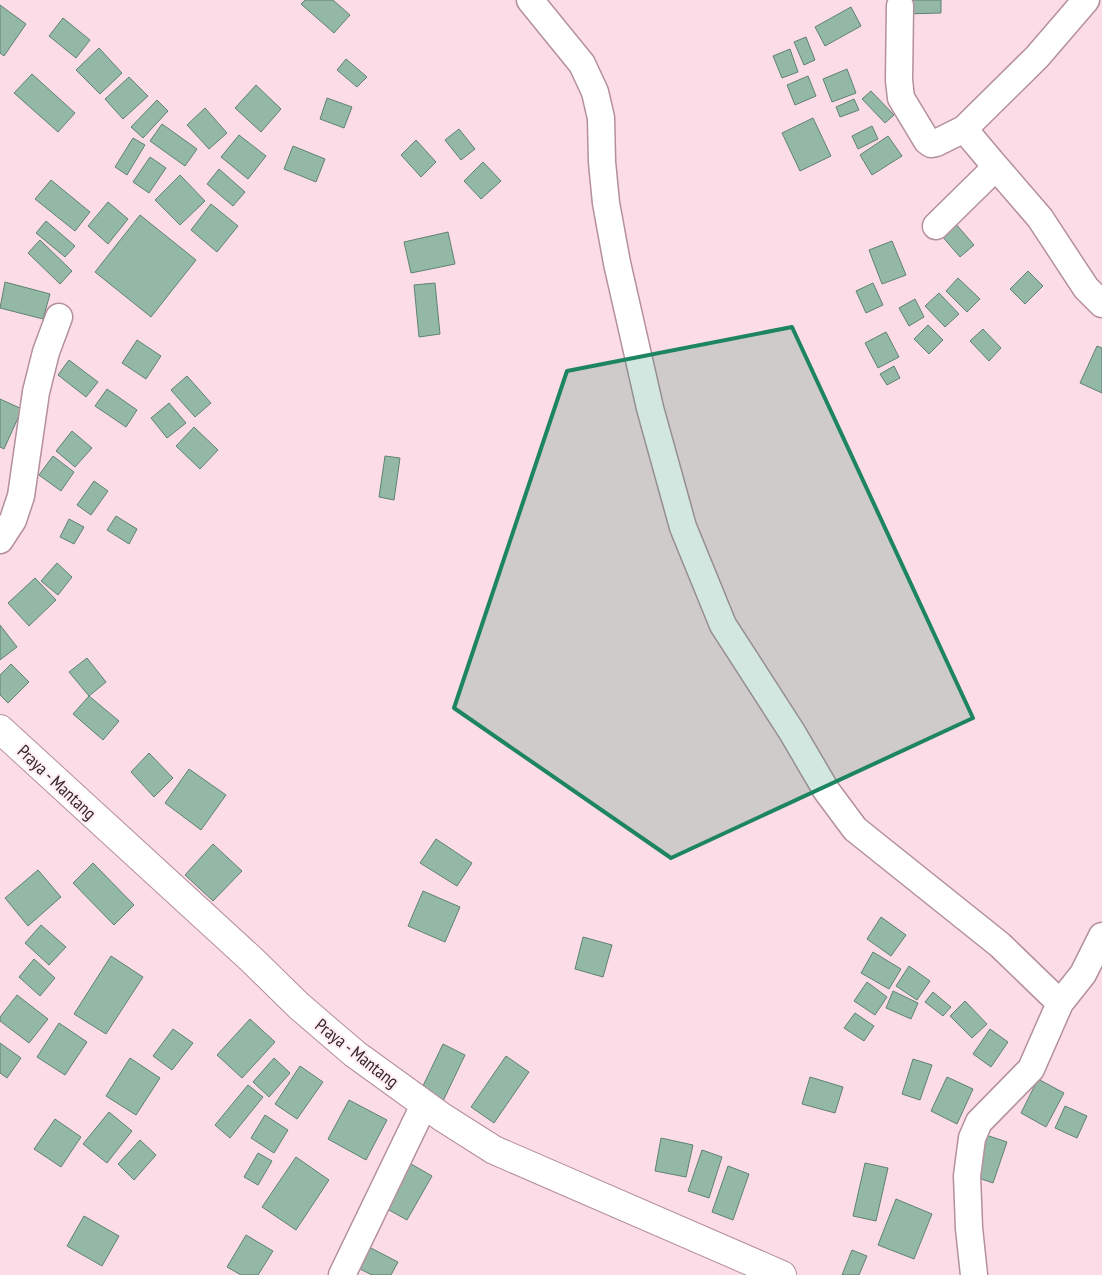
<svg xmlns="http://www.w3.org/2000/svg" width="1102" height="1275" font-family="'PT Sans Narrow',sans-serif">
<rect width="100%" height="100%" fill="#fcdce7"/>
<path fill="#94b8a6" stroke="#5f8272" d="M305,0h28l17,15 -16,18 -33,-29z
M904,0h37v13l-37,1z
M0,5l26,19 -22,32 -4,-3z
M851,7l10,19 -36,20 -10,-19z
M63,18l27,22 -14,18 -27,-22z
M806,37l9,23 -11,5 -10,-23z
M99,48l23,25 -22,21 -24,-24z
M790,49l8,23 -16,6 -9,-22z
M346,59l21,18 -10,10 -20,-17z
M847,69l9,24 -24,9 -9,-23z
M32,74l43,39 -17,19 -44,-39z
M808,76l8,20 -21,9 -8,-20z
M129,77l19,19 -25,23 -18,-20z
M256,85l25,24 -20,23 -26,-24z
M871,91l23,24 -9,8 -23,-24z
M327,98l25,9 -8,21 -24,-9z
M854,99l5,11 -19,7 -4,-10z
M157,100l11,11 -25,27 -12,-11z
M205,108l22,25 -18,16 -22,-24z
M813,118l18,38 -31,15 -18,-38z
M162,124l35,25 -12,17 -35,-25z
M872,126l6,13 -20,10 -6,-13z
M459,129l16,20 -14,11 -16,-20z
M239,135l27,21 -18,23 -27,-22z
M888,136l14,20 -30,19 -12,-20z
M133,138l12,7 -18,30 -12,-8z
M416,140l20,22 -15,15 -20,-22z
M293,146l32,13 -9,23 -32,-13z
M150,157l16,11 -17,25 -16,-11z
M483,162l18,19 -20,18 -17,-18z
M219,169l26,23 -12,14 -26,-22z
M180,175l25,26 -25,24 -25,-25z
M51,180l39,32 -15,19 -40,-32z
M108,202l20,17 -20,25 -20,-18z
M211,204l27,22 -21,26 -26,-22z
M140,215l56,45 -45,57 -56,-45z
M46,221l29,25 -10,11 -29,-24z
M955,223l19,22 -14,12 -19,-22z
M448,232l7,32 -44,9 -7,-31z
M40,240l32,31 -12,13 -32,-31z
M892,241l14,34 -24,9 -13,-34z
M1028,271l15,15 -18,18 -15,-15z
M958,278l22,21 -13,13 -21,-21z
M5,282l45,12 -7,25 -43,-11z
M435,283l5,51 -21,3 -5,-52z
M873,283l10,22 -17,8 -10,-22z
M939,293l20,21 -14,13 -20,-21z
M915,299l9,18 -15,9 -10,-18z
M928,325l15,15 -14,14 -15,-15z
M983,329l18,19 -12,13 -19,-20z
M886,332l13,25 -21,11 -13,-25z
M137,340l24,16 -15,23 -24,-16z
M1097,346l5,2v45l-22,-10z
M69,360l29,22 -12,15 -28,-22z
M894,366l6,12 -13,7 -7,-11z
M187,376l24,27 -16,14 -24,-27z
M107,389l30,21 -11,17 -31,-21z
M0,399l22,10 -18,40 -4,-2z
M169,403l17,20 -19,15 -16,-20z
M194,427l24,23 -18,19 -24,-23z
M72,431l20,17 -17,19 -19,-16z
M53,456l21,16 -13,19 -22,-16z
M385,456l15,2 -6,42 -15,-3z
M94,481l14,10 -17,24 -14,-10z
M116,516l21,13 -8,15 -22,-14z
M69,519l15,8 -10,17 -14,-7z
M57,563l15,14 -14,18 -17,-14z
M35,578l21,22 -27,26 -21,-23z
M0,625l17,22 -17,13z
M87,658l19,24 -17,14 -20,-24z
M11,664l18,18 -21,21 -8,-8v-20z
M89,696l30,25 -16,19 -30,-26z
M149,753l24,25 -19,19 -23,-25z
M189,769l37,26 -25,35 -36,-27z
M436,839l36,24 -15,23 -37,-23z
M213,844l29,27 -29,30 -28,-26z
M93,863l41,42 -20,20 -41,-42z
M38,870l23,27 -33,29 -23,-28z
M423,891l37,16 -15,35 -37,-16z
M881,917l25,18 -15,21 -24,-17z
M41,925l25,22 -17,18 -24,-22z
M583,937l29,8 -9,32 -28,-8z
M873,952l28,17 -12,20 -28,-16z
M111,956l32,21 -37,57 -32,-20z
M34,959l21,19 -15,18 -21,-19z
M909,966l21,15 -13,19 -21,-14z
M867,982l20,15 -12,18 -21,-14z
M893,991l25,12 -7,16 -25,-11z
M933,992l18,15 -8,9 -18,-14z
M17,995l31,24 -19,24 -29,-22v-4z
M965,1001l22,23 -15,14 -22,-22z
M855,1013l19,13 -10,15 -20,-13z
M250,1019l25,23 -33,36 -25,-23z
M59,1023l28,19 -22,33 -28,-18z
M173,1029l20,14 -21,27 -19,-14z
M990,1029l18,13 -17,25 -18,-13z
M0,1043l21,15 -14,20 -7,-5z
M443,1044l22,11 -22,46 -22,-11z
M506,1056l23,16 -35,51 -23,-16z
M130,1058l30,20 -24,37 -30,-19z
M274,1058l16,15 -21,24 -16,-15z
M913,1059l19,6 -12,35 -18,-6z
M300,1066l23,16 -26,37 -22,-15z
M810,1077l33,10 -8,26 -33,-9z
M947,1077l26,12 -16,35 -26,-13z
M1038,1079l26,14 -18,34 -25,-14z
M248,1085l15,12 -33,41 -15,-13z
M349,1100l38,20 -21,40 -38,-21z
M1065,1106l22,10 -10,22 -22,-10z
M109,1112l23,19 -25,32 -24,-19z
M265,1115l23,15 -14,23 -23,-15z
M55,1119l26,18 -20,30 -27,-18z
M986,1135l21,7 -14,41 -20,-7z
M661,1138l32,7 -7,32 -31,-6z
M140,1140l16,15 -22,25 -16,-16z
M702,1150l20,7 -13,41 -21,-7z
M258,1153l14,8 -14,24 -14,-8z
M296,1157l33,23 -33,50 -34,-23z
M406,1161l26,15 -25,44 -27,-15z
M865,1163l23,5 -12,53 -23,-5z
M728,1166l21,8 -16,46 -21,-8z
M896,1199l36,15 -18,45 -36,-14z
M84,1216l35,20 -17,30 -35,-20z
M246,1235l27,16 -15,24h-17l-14,-8z
M369,1247l29,15 -7,13h-19l-14,-7z
M852,1250l15,6 -8,19h-17z"/>
<g fill="none" stroke-linecap="round" stroke-linejoin="round">
<defs>
<path id="street" d="M530,0l52,64 13,28 6,26 1,44 4,41 11,60 33,145 33,119 40,98 69,107 34,58 29,39 145,116 60,58 -29,66 -52,53 -7,16 -5,38 2,52 5,47
M900,6l-1,74 2,18 26,43 4,3 5,-1 28,-14
M996,167l44,51 46,70 16,16
M936,226l60,-59 -32,-38 73,-72 49,-57
M0,540l13,-20 8,-24 15,-104 10,-40 13,-35
M1060,1003l23,-29 19,-38
M342,1275l82,-170"/>
<path id="primary" d="M0,729l252,231 47,46 56,48 87,63 52,33 288,125"/>
</defs>
<use href="#street" stroke="#b48f9c" stroke-width="29"/>
<use href="#primary" stroke="#b48f9c" stroke-width="30"/>
<use href="#street" stroke="#fff" stroke-width="26"/>
<use href="#primary" stroke="#fff" stroke-width="28"/>
</g>
<path fill="#1d8560" fill-opacity="0.2" stroke="#1d8560" stroke-width="4" stroke-linejoin="round" d="M792,327l181,391 -302,140 -217,-150 113,-337z"/>
<g text-anchor="middle" dominant-baseline="central" stroke-width="4.5" stroke-linejoin="round" paint-order="stroke">
<g font-size="18" fill="#35262b" stroke="#ffeff4">
<text transform="translate(57 782) rotate(43)">Praya - Mantang</text>
<text transform="translate(357 1053) rotate(38)">Praya - Mantang</text>
</g>
</g>
</svg>
